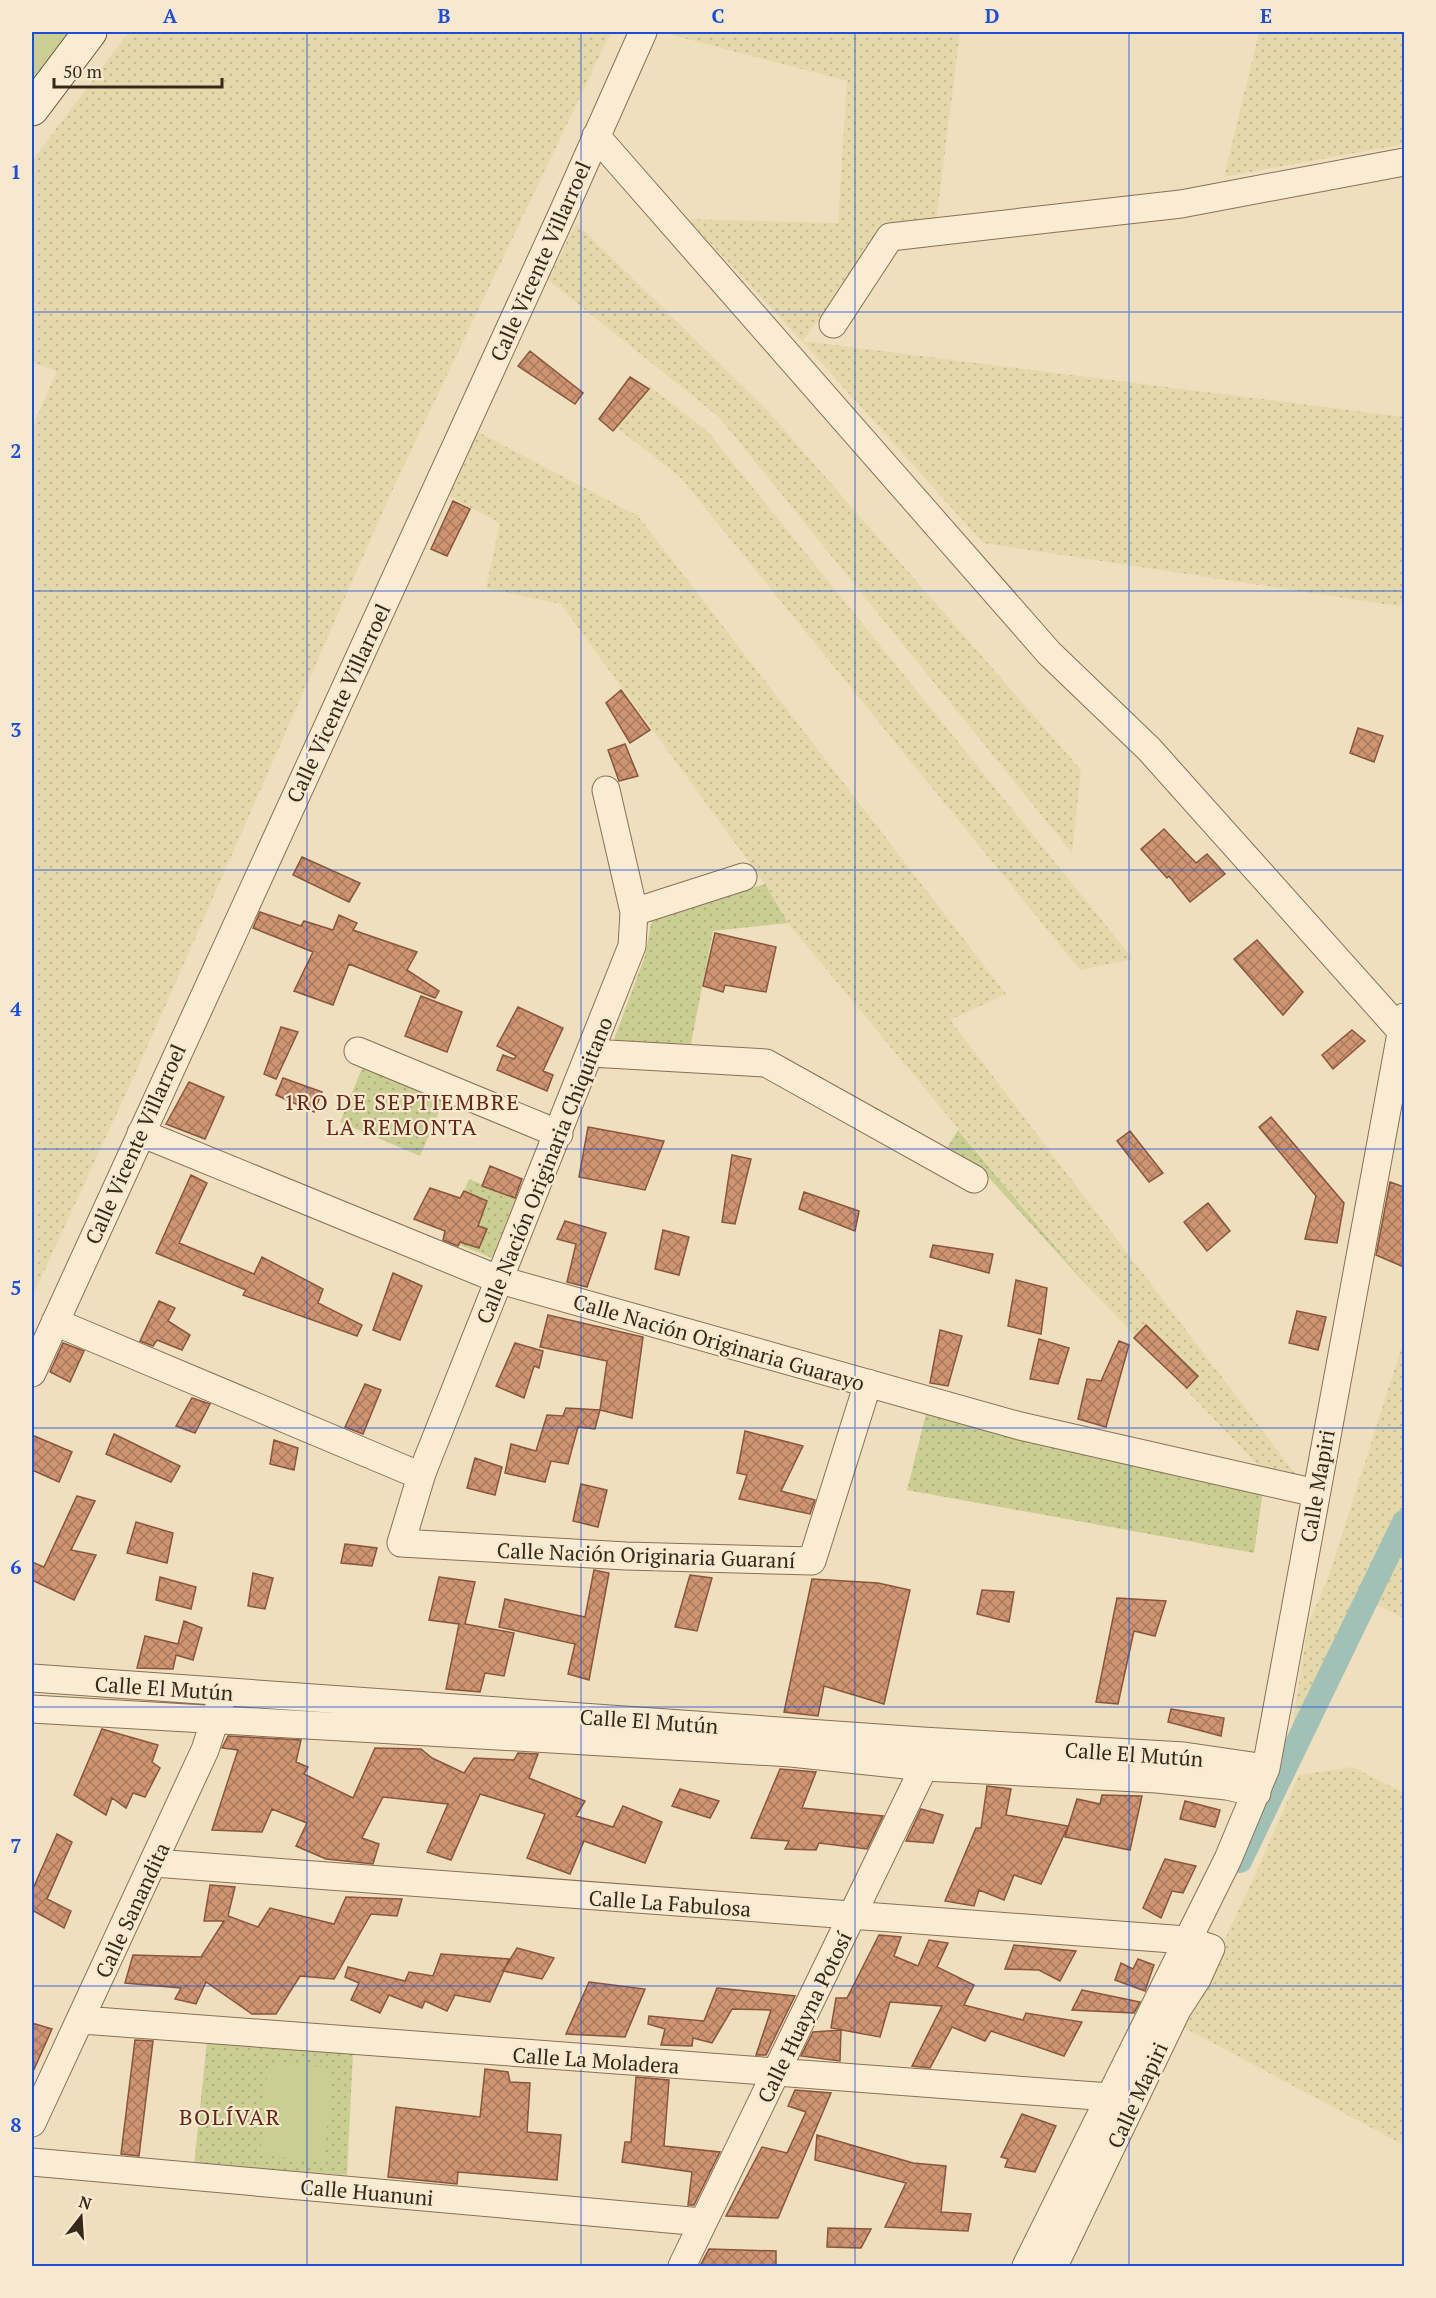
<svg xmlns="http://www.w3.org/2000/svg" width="1436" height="2298" font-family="'PT Serif',serif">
<defs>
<pattern id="farmland-dots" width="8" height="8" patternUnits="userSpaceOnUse" patternTransform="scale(1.5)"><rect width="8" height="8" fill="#e5d9ac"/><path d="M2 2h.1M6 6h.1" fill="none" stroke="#c5ba93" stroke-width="1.8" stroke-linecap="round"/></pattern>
<pattern id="grass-dots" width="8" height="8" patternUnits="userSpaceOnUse" patternTransform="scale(1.5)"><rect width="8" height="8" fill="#cace92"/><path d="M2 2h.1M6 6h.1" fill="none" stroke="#aeb17d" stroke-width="1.8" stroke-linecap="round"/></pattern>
<pattern id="building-cross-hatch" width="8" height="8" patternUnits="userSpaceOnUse" patternTransform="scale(1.5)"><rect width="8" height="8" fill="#cf9573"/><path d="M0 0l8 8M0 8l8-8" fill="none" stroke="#a97a5e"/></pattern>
</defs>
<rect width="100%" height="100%" fill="#efdfbf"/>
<path fill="url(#farmland-dots)" d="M129,32h482l-216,452 -254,577 -109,236v-869l25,-57 -25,-8v-202z
M661,32h299l-24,190 -48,2 -85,117 601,76v190l-421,-64 -181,-202 -114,-122 150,4 9,-142z
M1259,32h145v112l-180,33z
M576,223l191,187 314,360 -9,83 -353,-436 -171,-137z
M648,385l60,47 425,527 -53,11 -400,-493 -64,-50z
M476,431l162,85 368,478 -56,26 347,456 -39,-11 -163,-171 -307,-371 -23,-39 -204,-280 -75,-16 14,-65 -53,-28z
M1404,1340v182l-118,244 22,-141 21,-50z
M1404,1544v74l-29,-14z
M1353,1767l51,26v352l-221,-118 68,-143 48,-109z"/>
<path fill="url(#grass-dots)" d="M765,884l23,39 -75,8 -22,113 -78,-2 32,-86 7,-37z
M363,1066l81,34 -24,56 -80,-34z
M958,1130l137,164 -115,-126 -34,-18z
M469,1179l47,19 -24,60 -47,-19z
M926,1414l337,77 -9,62 -347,-63z
M207,2042l146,10 -6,123 -153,-10z"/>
<path fill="#cace92" d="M32,32h37l-37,54z
M268,2063l64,5 -8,93 -64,-6z"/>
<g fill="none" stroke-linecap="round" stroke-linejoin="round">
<path stroke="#a2c1b6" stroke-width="24" d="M1240,1861l164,-339"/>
</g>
<path fill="url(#building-cross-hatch)" stroke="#89563b" stroke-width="1.5" d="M530,351l53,42 -8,11 -57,-38z
M630,377l19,12 -36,42 -14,-12z
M453,501l17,8 -23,47 -16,-7z
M621,690l29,40 -20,13 -24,-40z
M1358,728l25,8 -9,26 -24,-9z
M625,744l13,32 -19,5 -11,-31z
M1164,829l32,34 11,-9 18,20 -35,28 -21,-26 -2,2 -26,-29z
M302,857l58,26 -11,19 -56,-27z
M260,912l41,14 3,-5 29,9 6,-15 18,8 -4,7 64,22 -10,18 32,21 -4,7 -86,-34 -16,41 -39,-14 19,-39 -60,-24z
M715,933l61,14 -10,45 -41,-7 -2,7 -20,-6z
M1257,940l46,52 -20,23 -49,-56z
M421,996l41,16 -15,40 -42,-16z
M518,1007l45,21 -20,43 10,4 -6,16 -50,-21 6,-15 11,4 2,-3 -19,-10z
M281,1027l17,5 -22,47 -12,-5z
M1352,1030l13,11 -32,28 -11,-14z
M283,1078l39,14 -8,20 -38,-17z
M189,1082l35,15 -19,42 -39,-15z
M1271,1117l73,86 -7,40 -32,-4 11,-43 -57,-69z
M588,1127l76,14 -19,49 -66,-13z
M1130,1131l33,42 -14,9 -32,-41z
M732,1155l19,4 -16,65 -13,-2z
M490,1166l32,13 -7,19 -33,-12z
M191,1175l16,8 -28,60 75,31 8,-17 61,32 -5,14 44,22 -5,11 -114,-41 3,-5 -90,-37z
M1390,1182l14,5v80l-28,-12z
M430,1188l30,10 4,-7 23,10 -9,25 9,3 -8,19 -19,-6 -2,4 -15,-6 2,-9 -31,-12z
M804,1192l55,19 -4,20 -56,-22z
M1208,1203l22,28 -23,20 -23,-29z
M565,1221l41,12 -19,54 -20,-5 9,-38 -19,-5z
M663,1230l26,7 -10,38 -24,-6z
M933,1245l60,9 -4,19 -59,-16z
M393,1273l29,13 -22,54 -27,-10z
M1016,1280l31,8 -6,46 -33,-8z
M159,1301l16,7 -7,13 22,14 -8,15 -25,-10 -4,6 -13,-5z
M1297,1311l29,6 -8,33 -29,-7z
M548,1315l95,22 -11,81 -32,-8 7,-49 -67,-14z
M1146,1325l52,51 -11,12 -53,-50z
M940,1330l22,6 -14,50 -18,-3z
M1039,1339l30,9 -11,36 -28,-5z
M1119,1341l10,4 -23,82 -28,-8 9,-40 14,2z
M63,1343l21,8 -14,31 -20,-10z
M515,1343l28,8 -4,17 -5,-2 -10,32 -28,-12z
M365,1384l16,6 -18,44 -18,-7z
M192,1398l18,6 -15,29 -19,-7z
M566,1408l34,2 -5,19 -17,-2 -10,37 -17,-3 -6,21 -40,-9 6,-29 25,7 11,-36 16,1z
M745,1431l58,15 -22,45 34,9 -5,14 -71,-15 8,-24 -10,-2z
M114,1434l66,32 -9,16 -65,-28z
M32,1435l40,17 -13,30 -27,-12z
M274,1440l24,8 -4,22 -24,-6z
M475,1458l27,9 -7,28 -28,-7z
M581,1484l26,6 -9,37 -25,-6z
M77,1496l18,5 -24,49 25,5 -22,45 -42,-20v-18l12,5z
M136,1522l37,11 -6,30 -40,-10z
M345,1544l32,4 -5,18 -31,-3z
M594,1570l15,3 -20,107 -21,-6 7,-30 -76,-17 6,-28 80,18z
M253,1573l20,5 -8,31 -17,-3z
M690,1575l22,3 -15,53 -22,-4z
M160,1577l36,10 -5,22 -35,-9z
M439,1577l36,5 -10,42 49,9 -10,43 -19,-3 -5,19 -34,-3 13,-65 -30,-4z
M812,1579l66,4 32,7 -26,114 -60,-18 -6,30 -34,-4z
M982,1590l32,2 -5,30 -32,-8z
M1117,1598l49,3 -11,35 -21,-5 -16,73 -22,-2z
M184,1621l18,7 -9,32 -17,-5 -3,14 -36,-1 8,-32 33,8z
M1171,1709l53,9 -3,18 -53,-14z
M102,1729l56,16 -6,17 8,6 -15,29 -12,-4 -7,15 -14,-10 -6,17 -32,-20z
M228,1736l73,4 -5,22 12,5 -4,7 49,24 22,-50 46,1 11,9 32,15 10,-15 40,2 4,-7 20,1 -9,24 56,23 -9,15 37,11 10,-21 39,16 -17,41 -61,-22 -14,33 -43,-16 18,-44 -65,-20 -29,66 -24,-8 21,-48 -65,-7 -21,41 17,6 -6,20 -47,-5 -30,-13 11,-23 -35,-14 -10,23 -50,-2 26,-80 -16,-2z
M780,1769l36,3 -14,36 81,8 -16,33 -48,-6 -3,7 -31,-1 4,-8 -38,-3z
M987,1786l24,3 -5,26 62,11 -27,58 -27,-9 -10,25 -25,-10 -5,16 -29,-5 31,-73h5z
M680,1789l39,12 -9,17 -38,-12z
M1102,1795l40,1 -12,54 -65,-13 12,-38 23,5z
M1185,1801l35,9 -5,17 -35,-8z
M921,1809l22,6 -10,28 -27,-2z
M57,1834l15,8 -25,57 24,12 -7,17 -32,-18v-19z
M1165,1859l31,7 -13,27 -11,-2 -11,27 -18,-10z
M210,1885l25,2 -7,29 30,11 12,-19 64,16 12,-27 56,2 -5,17 -26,-2 -37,65 -34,-3 -24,38h-24l-46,-32 -10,22 -21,-5 6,-11 -56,-5 8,-28 68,2 23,-36h-20z
M879,1935l22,2 -7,19 24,10 11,-26 19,3 -11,24 37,18 -10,20 59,15 3,-7 56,9 -18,34 -73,-25 -6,10 -33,-14 -22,41 -18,-2 30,-60 -52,-4 -10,35 -49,-9 5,-30h11z
M1014,1945l62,6 -16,30 -21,-11 -34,-1z
M517,1948l37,10 -12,21 -39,-8z
M441,1954l68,5 -19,43 -35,-7 -8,16 -22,-10 -3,7 -33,-13 -9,18 -29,-13 8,-17 -14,-6 3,-10 57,14 4,-9 24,4z
M1138,1959l16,6 -9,26 -30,-11 6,-17 12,6z
M589,1982l56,7 -20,48 -59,-3z
M717,1988l78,8 -29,59h-10l15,-45 -39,-1 -20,34 -19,-5 -1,8 -31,-1 4,-16 -17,-5 1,-8 55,5z
M1082,1990l58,12 -6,11 -62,-3z
M32,2023l20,6 -20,45z
M841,2030l-1,31 -39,-5 12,-24z
M135,2040l18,1 -14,115 -18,-2z
M485,2069l23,3 2,10 20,1 -3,49 34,3 -4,45 -99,-8 -1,12 -69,-7 8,-70 84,10z
M636,2077l33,3 -5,66 56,6 -26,53h-6l4,-33 -70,-10 3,-20h6z
M795,2090l36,3 -53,125 -52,-2 36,-69 25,6 19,-41 -18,-6z
M1022,2114l34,12 -21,46 -30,-5 3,-8 -7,-2z
M817,2135l96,28 33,3 -5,46 30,2 -3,17 -83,-4 21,-44 -91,-23z
M828,2228l43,1 -10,19 -34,-1z
M709,2249l67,2v15h-76z"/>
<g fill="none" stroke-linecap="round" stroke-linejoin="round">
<defs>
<path id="minor" d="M596,136l453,517 100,96 253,283
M833,324l57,-87 291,-33 223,-42
M606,790l28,122 -2,34 -210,527 -21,70 225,13 186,5 56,-178
M634,912l109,-35
M358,1051l201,83
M591,1053l175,10 208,116
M141,1133l359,147 520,146 296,67
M55,1322l366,154
M32,1373l531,-1161 80,-180
M32,1678l890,63 262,15 82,12
M32,1709l759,44 133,14 233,12 70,7 30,7
M154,1863l1032,77 25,8 -14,31 -20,31 -123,256
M82,2020l1028,77
M32,2123l173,-373 15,-46
M32,2162l670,60
M682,2266l242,-499
M1026,2266l202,-407 38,-91 138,-751"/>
<path id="secondary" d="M32,109l58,-77"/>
</defs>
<use href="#minor" stroke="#896f57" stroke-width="29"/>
<use href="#secondary" stroke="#6a503a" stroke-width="35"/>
<use href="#minor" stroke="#faecd2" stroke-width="27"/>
<use href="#secondary" stroke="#faecd2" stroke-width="33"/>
</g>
<path fill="none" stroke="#1d4ed8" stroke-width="1.5" stroke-opacity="0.55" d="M307,32v2234M581,32v2234M855,32v2234M1129,32v2234M32,312h1372M32,591h1372M32,870h1372M32,1149h1372M32,1428h1372M32,1707h1372M32,1986h1372"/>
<g text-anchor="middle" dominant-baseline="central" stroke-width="4.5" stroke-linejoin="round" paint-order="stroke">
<g font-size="21" fill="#37281c" stroke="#f7e9cf">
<text transform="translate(540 261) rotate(-66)">Calle Vicente Villarroel</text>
<text transform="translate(338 703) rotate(-65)">Calle Vicente Villarroel</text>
<text transform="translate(135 1144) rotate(-66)">Calle Vicente Villarroel</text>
<text transform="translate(544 1170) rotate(-68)">Calle Nación Originaria Chiquitano</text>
<text transform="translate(719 1342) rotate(16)">Calle Nación Originaria Guarayo</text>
<text transform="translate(1317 1486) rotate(-80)">Calle Mapiri</text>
<text transform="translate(646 1555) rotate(2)">Calle Nación Originaria Guaraní</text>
<text transform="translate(164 1688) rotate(4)">Calle El Mutún</text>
<text transform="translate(649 1721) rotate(4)">Calle El Mutún</text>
<text transform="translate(1134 1754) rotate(4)">Calle El Mutún</text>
<text transform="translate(670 1903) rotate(4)">Calle La Fabulosa</text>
<text transform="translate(132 1910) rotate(-65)">Calle Sanandita</text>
<text transform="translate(804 2017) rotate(-64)">Calle Huayna Potosí</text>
<text transform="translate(596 2060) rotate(4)">Calle La Moladera</text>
<text transform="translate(1137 2095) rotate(-65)">Calle Mapiri</text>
<text transform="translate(367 2192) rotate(5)">Calle Huanuni</text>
</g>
<g font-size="22" letter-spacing="1.5" fill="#662619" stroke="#f7e9cf">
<text x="402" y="1101">1RO DE SEPTIEMBRE<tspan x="402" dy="25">LA REMONTA</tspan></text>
<text x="230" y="2116">BOLÍVAR</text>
</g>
</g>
<rect width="1436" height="2298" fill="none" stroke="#f7e9cf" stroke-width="66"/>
<g transform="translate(81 2217) rotate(17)" stroke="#f7e9cf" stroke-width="4.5" paint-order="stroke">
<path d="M0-4.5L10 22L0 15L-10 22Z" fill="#37281c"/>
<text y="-9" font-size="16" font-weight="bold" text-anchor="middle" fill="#37281c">N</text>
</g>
<path d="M54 78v9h168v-9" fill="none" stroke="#37281c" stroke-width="3"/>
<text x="63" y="78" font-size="18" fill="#37281c" stroke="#f7e9cf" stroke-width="4.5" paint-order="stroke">50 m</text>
<rect x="33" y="33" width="1370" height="2232" fill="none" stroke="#1d4ed8" stroke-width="2"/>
<g font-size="20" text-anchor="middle" font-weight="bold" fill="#1d4ed8">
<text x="170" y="23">A</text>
<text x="444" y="23">B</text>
<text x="718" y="23">C</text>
<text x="992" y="23">D</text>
<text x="1266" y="23">E</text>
<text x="16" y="179">1</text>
<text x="16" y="458">2</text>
<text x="16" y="737">3</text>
<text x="16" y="1016">4</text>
<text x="16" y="1295">5</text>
<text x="16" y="1574">6</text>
<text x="16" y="1853">7</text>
<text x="16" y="2132">8</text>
</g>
</svg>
